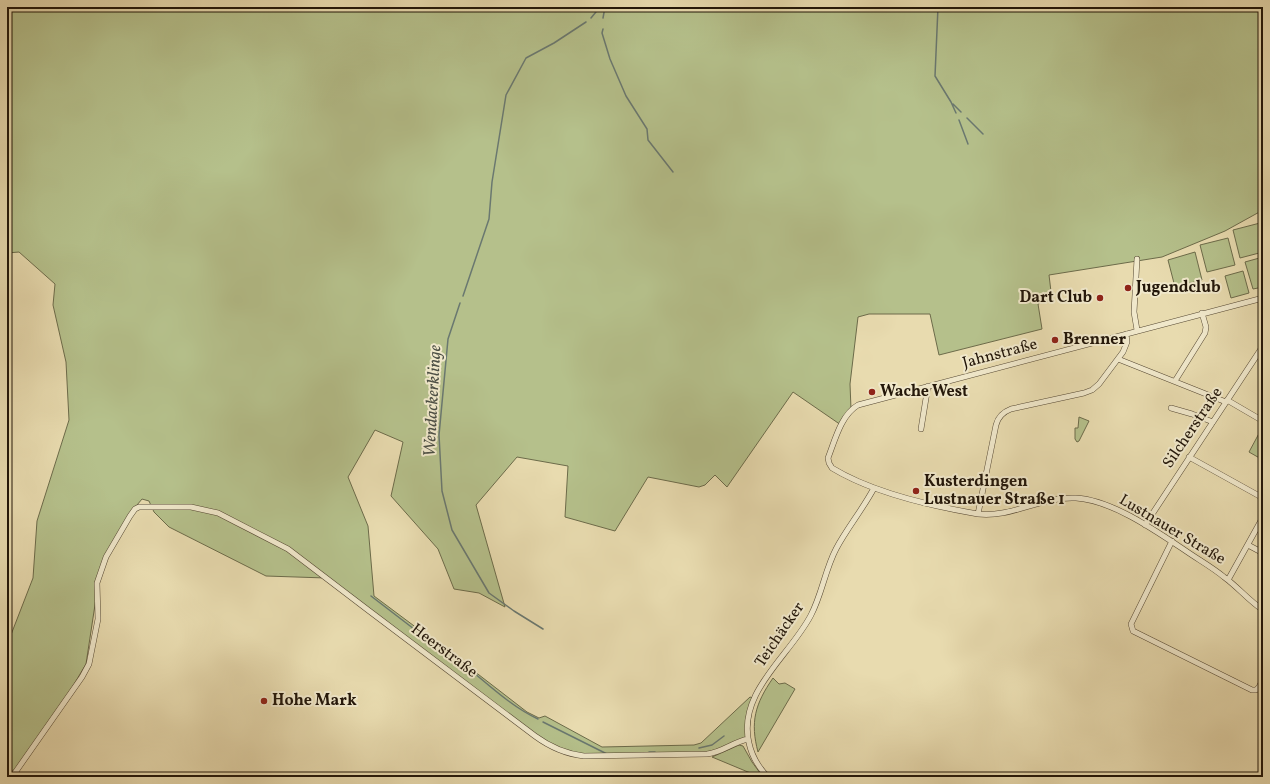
<svg xmlns="http://www.w3.org/2000/svg" width="1270" height="784" font-family="Vollkorn,serif">
<rect width="100%" height="100%" fill="#e8dbaf"/>
<filter id="stains"><feTurbulence type="fractalNoise" baseFrequency=".005" numOctaves="4"/><feColorMatrix values="0 0 0 0 .2 0 0 0 0 .09 0 0 0 0 .02 0 0 0 .5 -.17"/></filter>
<radialGradient id="worn" r=".72"><stop offset=".6" stop-color="#630" stop-opacity="0"/><stop offset="1" stop-color="#630" stop-opacity=".3"/></radialGradient>
<path fill="#b5c08b" stroke="#6c6b4a" d="M7,7h1256v203l-38,21 -63,26 -113,18 3,25 -14,4 4,25 -103,26 -9,-41h-61l-11,3 -8,67 1,25 -10,16 -48,-33 -66,95 -12,-12 -10,10 -6,2 -51,-10 -33,54 -50,-14 3,-51 -51,-9 -41,48 29,102 -26,-14 -25,-4 -16,-40 -47,-53 12,-54 -28,-12 -27,47 20,49 6,70 87,65 66,51 12,6 6,-2 57,31 92,-2 7,-2 49,-46 3,1 -5,41 -33,13 -131,4 -37,-12 -221,-166 -60,-2 -97,-49 -15,-15 -5,-11 -7,-2 -5,6 -31,53 -8,27 -12,79 -16,27 -54,79 -9,1v-126l26,-67 4,-57 32,-101 -3,-58 -13,-57 2,-21 -36,-32 -12,1z
M1260,223l3,12v17l-23,6 -7,-28z
M1228,238l7,27 -28,7 -7,-27z
M1195,252l7,28 -27,7 -7,-27z
M1263,257v30l-10,2 -8,-27z
M1243,271l6,22 -18,5 -6,-22z
M1079,417l10,4 -10,20 -2,1 -2,-3v-11h3z
M1263,426v34l-14,-8z
M773,678l6,6 6,-1 10,6 -37,63c-8,-30 -3,-48 15,-74z
M739,745l4,1 9,16 11,15h-3l-48,-20z"/>
<g fill="none" stroke-linecap="round" stroke-linejoin="round">
<path stroke="#6a7870" stroke-width="1.5" d="M938,7l-3,69 16,26 5,11
M591,18l9,-11
M603,18l2,-11
M603,29l-1,4 8,26 16,37 21,33 1,11 25,32
M953,104l8,8
M967,118l16,16
M959,120l9,24
M463,296l26,-77 3,-37 14,-87 20,-37 28,-15 32,-21
M460,303l-12,36 -9,96 3,56 10,39 37,63 25,18 29,18
M371,596l43,33 39,27
M458,660c26,20 50,45 80,59
M543,722l64,32
M699,748l13,-3 12,-9
M649,752h6"/>
<defs>
<path id="minor" d="M1263,298l-405,107c-17,10 -23,35 -30,53l1,5 3,5c41,25 99,38 146,46 33,4 65,-18 98,-16 36,2 80,33 110,53 13,9 26,16 38,26 14,10 25,24 39,33
M1137,330l-3,-18 3,-53
M1118,359l108,43
M1175,381l30,-48 1,-6 -4,-14
M1227,400l36,21
M1171,408l21,6 21,8
M921,429l7,-43
M1189,457l74,41
M978,514l18,-89c2,-8 7,-13 15,-16l73,-16 8,-3 7,-6 24,-32 4,-10 -1,-8
M1145,525l118,-179
M1172,541l-41,83 2,7 119,59h4l3,-3 4,-8
M1248,545l15,8
M1228,580l35,-63
M12,777l70,-100 7,-13 9,-45 -1,-36 9,-26 24,-41 5,-7 4,-2h52l27,6 70,36 80,61 167,126c15,11 31,18 49,20l123,-2c14,-1 26,-12 41,-15
M768,777c-9,-9 -16,-20 -19,-34 -12,-51 41,-87 62,-128 11,-21 14,-45 25,-66 11,-21 27,-40 38,-61"/>
</defs>
<use href="#minor" stroke="#544732" stroke-width="6"/>
<use href="#minor" stroke="#f0e8cb" stroke-width="5"/>
</g>
<g fill="#8f2418" stroke="#f0e8cb" stroke-width="1.5">
<circle cx="1128" cy="288" r="4"/>
<circle cx="1100" cy="298" r="4"/>
<circle cx="1055" cy="340" r="4"/>
<circle cx="872" cy="392" r="4"/>
<circle cx="916" cy="491" r="4"/>
<circle cx="264" cy="701" r="4"/>
</g>
<g text-anchor="middle" dominant-baseline="central" stroke-width="4" stroke-linejoin="round" paint-order="stroke">
<g font-size="16" font-weight="bold" fill="#221609" stroke="#f0e8cb" text-anchor="start">
<text x="1136" y="288">Jugendclub</text>
<text x="1092" y="298" text-anchor="end">Dart Club</text>
<text x="1063" y="340">Brenner</text>
<text x="880" y="392">Wache West</text>
<text x="924" y="482">Kusterdingen<tspan x="924" dy="18">Lustnauer Straße 1</tspan></text>
<text x="272" y="701">Hohe Mark</text>
</g>
<g font-size="16" fill="#221609" stroke="#f0e8cb">
<text transform="translate(1000 354) rotate(-15)">Jahnstraße</text>
<text transform="translate(1193 428) rotate(-56)">Silcherstraße</text>
<text transform="translate(1172 530) rotate(31)">Lustnauer Straße</text>
<text transform="translate(780 635) rotate(-56)">Teichäcker</text>
<text transform="translate(444 651) rotate(37)">Heerstraße</text>
</g>
<g font-size="17" font-style="italic" fill="#4c4f45" stroke="#f0e8cb">
<text transform="translate(433 401) rotate(-87)">Wendackerklinge</text>
</g>
</g>
<rect width="1270" height="784" fill="none" stroke="#e8dbaf" stroke-width="24"/>
<rect x="8" y="8" width="1254" height="768" fill="none" stroke="#221609" stroke-width="2"/>
<rect x="12" y="12" width="1246" height="760" fill="none" stroke="#221609"/>
<rect width="100%" height="100%" filter="url(#stains)"/>
<rect width="100%" height="100%" fill="url(#worn)"/>
</svg>
